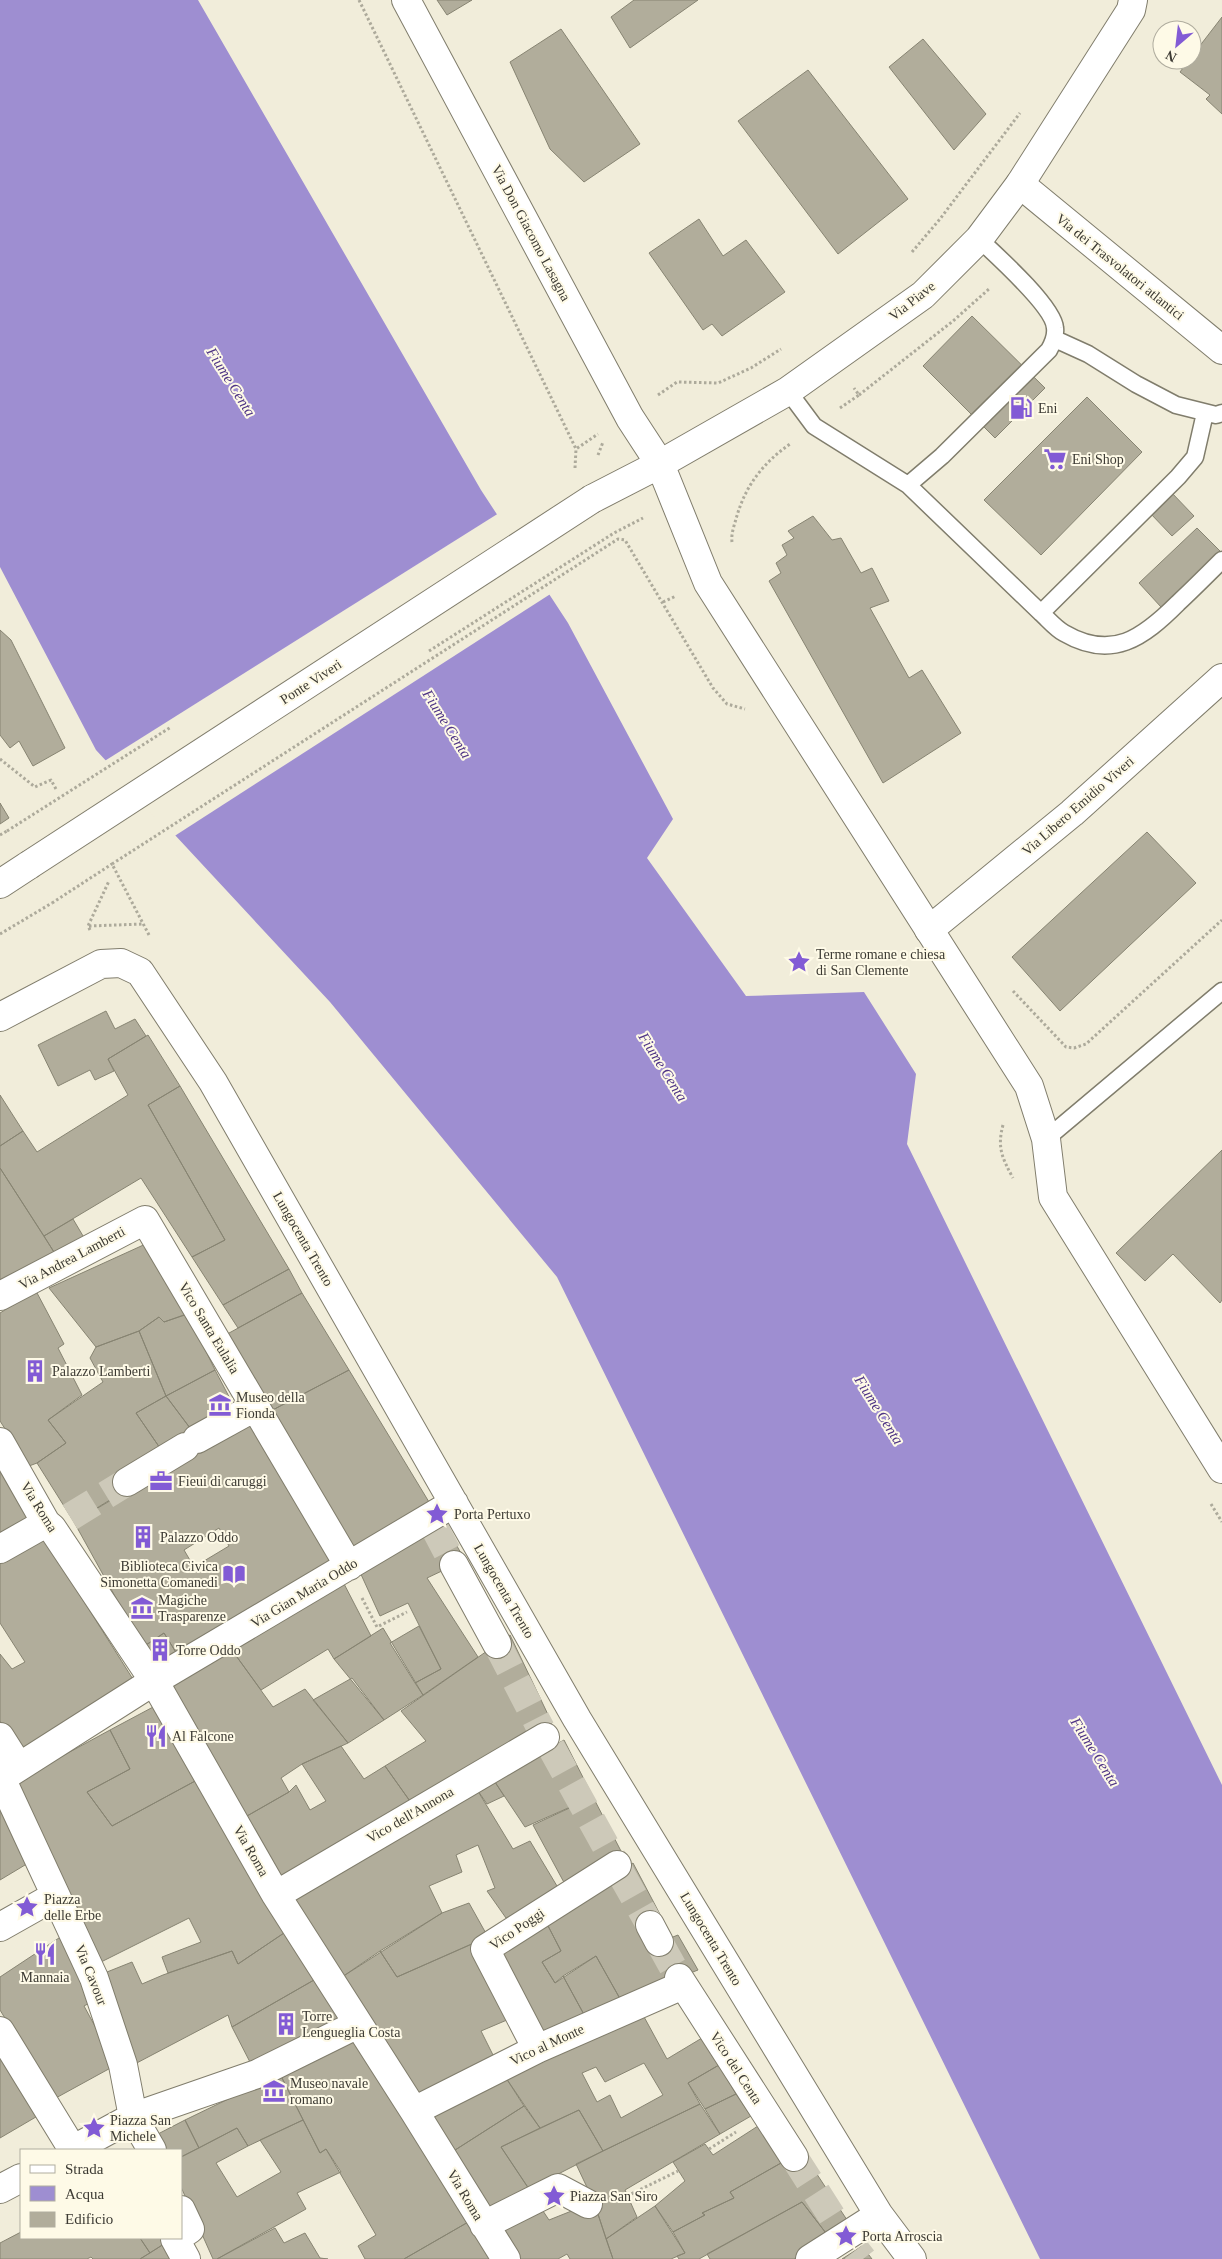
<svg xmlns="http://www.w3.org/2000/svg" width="1222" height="2259" font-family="'Times New Roman',serif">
<rect width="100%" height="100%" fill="#f1edda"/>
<path fill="#9e8ed1" d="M0,0h198l283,490 87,133 105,196 -26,39 99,138 118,-4 52,82 -9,70 315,641v474h-182l-483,-982 -227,-275 -234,-252 -96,-183z"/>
<path fill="#f1edda" d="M499,513l53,80 -379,244 -70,-75z"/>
<path fill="#b1ad9b" stroke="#878472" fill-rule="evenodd" d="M437,0h35l-25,15z
M634,0h64l-68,48 -19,-31z
M1222,17v97l-16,-15 4,-4 -30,-23 9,-12h3v-4z
M561,29l79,115 -56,38 -34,-33 -40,-87z
M923,39l63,75 -32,36 -65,-83z
M808,70l100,129 -70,55 -100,-133z
M699,219l24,37 23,-16 39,52 -63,44 -10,-12 -9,6 -54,-77z
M972,316l73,72 -50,50 -72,-72z
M1087,397l55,55 -101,103 -57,-55z
M1171,492l23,24 -22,20 -22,-23z
M813,516l19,24 9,-2 20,35 11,-5 17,33 -19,7 39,70 13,-8 39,63 -78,50 -114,-202 12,-8 -5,-10 11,-8 -5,-10 12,-7 -6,-7z
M1197,528l24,24 -60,55 -22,-24z
M0,630l11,10 54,108 -32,18 -14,-25 -9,7 -10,-13z
M0,803l9,15 -9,6z
M1147,832l49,51 -136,128 -48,-54z
M106,1011l9,18 20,-10 11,17 -38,23 6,12 -19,9 -5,-10 -32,16 -20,-41z
M148,1035l32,51 -32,19 77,135 -33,17 -51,-79 -97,58 -44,-68v-22l23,-15 14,21 91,-57 -20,-36z
M180,1086l109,183 -66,36 -31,-48 33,-17 -77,-135z
M0,1095l23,36 -23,15z
M1222,1150v150l-2,3 -47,-49 -28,27 -29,-28z
M0,1168l54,84 -54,33z
M73,1219l13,22 -29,16 -13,-21z
M150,1242l42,70 -28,10 -5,-5 -20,14 -43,16 -47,-59z
M289,1269l13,24 -64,35 -15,-23z
M36,1291l28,53 -6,4 24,47 -34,25 18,23 -29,20 -8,3 -29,-45v-108z
M302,1293l47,77 -84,44 -45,-76z
M188,1314l27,56 -49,26 -27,-65 20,-14 5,5z
M139,1331l27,65 -30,17 26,38 -31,36 -57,35 -37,-59 29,-20 -18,-23 55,-38 -13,-24 6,-11z
M215,1370l20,38 -42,24 -27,-36z
M349,1370l80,132 -81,49 -83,-137z
M166,1396l27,36 -31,19 -26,-38z
M252,1417l84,145 -159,92 -13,-21 -21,14 -69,-125zM219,1528l10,18 -35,21 -10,-17z
M0,1467l29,54 -29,18z
M443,1522l22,38 -38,18 51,79 -55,38 -8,-12 26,-14 -33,-66 -28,13 -21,-46z
M42,1535l94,149 -113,71 -23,-34v-67l12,15 13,-7 -25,-39v-64z
M341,1578l30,58 -37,23 -6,-10 -67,41 -32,-44z
M419,1626l22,43 -26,14 -25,-40z
M383,1628l40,67 -39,25 -50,-61z
M164,1633l13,21 -22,14 -12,-21z
M510,1635l42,88 -140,81 -27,-38 41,-25 -25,-30z
M229,1646l44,61 32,-18 43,54 -46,21 -21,14 8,14 -42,24 -77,-134z
M352,1678l32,42 -36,23 -35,-43z
M155,1706l42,74 -85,46 -25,-34 43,-23 -20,-39z
M110,1730l20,39 -43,23 25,34 85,-46 87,153 -46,31 -6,-13 -64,22 -6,-16 39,-15 -12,-24 -92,46 -86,-180z
M564,1740l29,57 -68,30 -32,-48z
M341,1746l23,33 21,-13 27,38 -128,80 -37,-68 42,-24 7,-7 14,25 16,-9 -24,-37z
M493,1779l11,17 -17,8 -11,-16z
M476,1788l37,61 17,-8 30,50 -54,27 -19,-27 8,-3 -17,-43 -22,10 6,17 -33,14 13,27 -100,64 -48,-78z
M593,1797l29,56 -55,35 -34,-63z
M0,1798l35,61 -35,21z
M633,1863l30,57 -23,9 15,15 20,35 -52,25 -27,-48 -41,27 -13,-21 19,-11 -15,-29 32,-25z
M469,1903l19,34 -91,40 -17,-26 62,-38z
M546,1922l15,29 -19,11 13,21 8,-7 24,44 -46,21 -45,-82z
M284,1933l30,47 -82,47 -4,-12 -97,51 -29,-92 30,-12 10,22 21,-9 69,-24 6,13z
M65,1934l28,67 -9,5 32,59 -62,34 -54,-89v-33z
M678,1935l20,35 -23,9 -20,-35z
M476,1942l38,75 -33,14 15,30 -75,37 -79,-121 38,-26 17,26z
M596,1956l27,48 -36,16 -24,-44z
M314,1980l26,41 -88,45 -20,-39z
M643,2015l24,44 35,-21 17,27 -31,18 12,21 -97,47 -24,-41 -39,18 -36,-53zM644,2063l19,32 -42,23 -11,-23 -13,7 -15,-29 14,-6 9,15z
M352,2038l118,183 -66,38h-39l-7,-13 18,-11 -50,-86 -6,4 -40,-79z
M0,2049l41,65 -41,24z
M719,2065l17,29 -31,15 -17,-26z
M280,2074l23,46 -55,26 -11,-18 -38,20 -14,-28z
M504,2075l20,31 -72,46 -21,-35z
M736,2094l15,22 -31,18 -15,-25z
M700,2104l20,30 -95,56 12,27 -31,22 -12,-37 -18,-38z
M524,2106l16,22 -39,19 28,42 -40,21 -37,-58z
M579,2110l24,41 -74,38 -28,-42z
M185,2120l14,28 -18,9v-7h-17l-8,-15z
M303,2120l17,33 6,-4 15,23 -44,21 9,16 -89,50h-4l-32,-72v-30l56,-29 11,18 -32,17 21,34 44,-25 -21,-32z
M758,2126l23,37 -51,29 4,6 -32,15 3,2 -32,17 -18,-26 30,-25 -12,-19 32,-18 8,11z
M803,2153l46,70 -20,14 -27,-35 -103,57h-20l-2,-3 8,-3 -12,-21 32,-17 -3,-2 32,-15 -4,-6 51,-29z
M594,2202l19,57h-43l-3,-5 -9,5h-40l-18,-29 39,-25 10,15z
M802,2202l27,35 -35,22h-84l-3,-5z
M655,2206l30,47 -14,6h-58l-7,-20z
M470,2221l24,38h-90z
M275,2228l9,15 21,-10 15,25 8,1h-111z
M21,2232v6h119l10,15 -10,6h-47l-2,-2 -4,2h-87v-16z
M140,2238h25l2,4 -17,11z
M167,2242l9,17h-36z
M862,2246l10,13h-30l14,-9z"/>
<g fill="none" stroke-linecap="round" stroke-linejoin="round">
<path stroke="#cdc9b9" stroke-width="28" stroke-dasharray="28 14" stroke-linecap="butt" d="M70,1517l57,-35
M434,1527l20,38
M497,1644l44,85
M551,1747l62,112
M620,1872l30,53
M659,1942l20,36
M794,2157l46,72
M856,2250l7,9"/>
<defs>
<path id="lane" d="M1055,339l33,15 48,30 40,21 40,10 6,-2
M788,391l26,35 94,59 133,128c7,6 14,15 23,20 48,28 79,5 114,-30 15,-14 29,-28 44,-43
M908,485l34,-29 107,-106c4,-7 7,-14 6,-22 -1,-21 -60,-74 -76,-89
M1041,613l137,-136 17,-20 10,-44
M1046,1139l176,-148"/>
<path id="street" d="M406,0l224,418 30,46
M1020,184l202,166
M929,930l143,-117 150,-135
M0,1017l101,-53 20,-1 19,9 73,110 364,637 302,496 33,44
M0,1296l145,-76 204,346
M197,1439l58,-32
M0,1442l46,81 6,5 102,153 122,214 138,216 92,148
M127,1482l58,-35
M0,1549l46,-26
M454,1565l43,79
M0,1737l19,30
M1,1778l93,200 29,87 10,52 19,33
M0,1779l154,-98 300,-178
M276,1895l269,-158
M650,1925l9,17
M0,1927l55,-31
M679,1978l115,179
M0,2031l73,119
M537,2049l-52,-100 132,-84
M414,2111l123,-62 146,-64
M72,2150l61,-33 124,-43 101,-50
M0,2189l21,-11
M181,2210l9,19 -9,6
M484,2225l74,-37 30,16
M178,2238l-3,1 11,20
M810,2259l69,-44"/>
<path id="secondary" d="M660,464l48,119 321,503 17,53 7,58 169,272
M592,499l68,-35 128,-73 135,-96 56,-56 41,-55 111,-174 2,-10
M0,884l29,-19"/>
</defs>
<use href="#lane" stroke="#807d6c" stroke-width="19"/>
<use href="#street" stroke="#807d6c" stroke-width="30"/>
<use href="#secondary" stroke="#807d6c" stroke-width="30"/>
<path stroke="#adaa9b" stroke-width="3" stroke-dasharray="2.5 2.5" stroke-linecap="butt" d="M359,0l217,449 22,-15
M912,252l28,-33 80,-106
M658,395l19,-13 41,1 33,-15 30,-19
M859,395l94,-74 36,-32
M840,408l19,-13 -5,-7
M598,455l5,-13
M575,468l1,-19
M732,542c-1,-8 2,-16 4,-23 9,-33 27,-56 54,-75
M663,602l13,-6
M429,651l185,-118 29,-15
M0,759l35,28 16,-7 5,9
M0,835l7,-4
M89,926l54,-2
M90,930l-2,-4 21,-45
M0,934l52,-31
M149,935l-37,-71 506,-325 7,1 88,148 14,16 18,5
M1013,991l53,56 8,1 12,-4 136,-124
M1003,1125c-6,22 -1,33 10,53
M1211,1504l11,18
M362,1598l15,29 30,-15
M709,2149l27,-17
M627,2196l51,-25"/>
<use href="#lane" stroke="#fff" stroke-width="16"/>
<use href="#street" stroke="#fff" stroke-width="28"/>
<use href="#secondary" stroke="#fff" stroke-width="28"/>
<defs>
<path id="secondary-bridge" d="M29,865l563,-366"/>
</defs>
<use href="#secondary-bridge" stroke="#807d6c" stroke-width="30" stroke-linecap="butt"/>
<path stroke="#adaa9b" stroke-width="3" stroke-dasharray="2.5 2.5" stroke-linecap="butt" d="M7,831l164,-104
M52,903l60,-39"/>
<use href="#secondary-bridge" stroke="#fff" stroke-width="28"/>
</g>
<defs>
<symbol id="fuel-bare" viewBox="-9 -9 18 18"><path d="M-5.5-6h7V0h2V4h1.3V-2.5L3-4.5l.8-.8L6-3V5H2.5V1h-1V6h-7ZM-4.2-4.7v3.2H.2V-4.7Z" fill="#825bd5" stroke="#fefae7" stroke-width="2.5" paint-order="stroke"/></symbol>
<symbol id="supermarket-bare" viewBox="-9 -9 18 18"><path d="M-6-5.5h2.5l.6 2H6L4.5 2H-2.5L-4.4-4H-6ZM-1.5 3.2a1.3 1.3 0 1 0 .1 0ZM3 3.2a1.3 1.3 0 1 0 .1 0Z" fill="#825bd5" stroke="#fefae7" stroke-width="2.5" paint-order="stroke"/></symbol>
<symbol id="sight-bare" viewBox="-9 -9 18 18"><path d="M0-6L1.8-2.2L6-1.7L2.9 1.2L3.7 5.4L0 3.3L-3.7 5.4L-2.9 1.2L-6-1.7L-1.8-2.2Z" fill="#825bd5" stroke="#fefae7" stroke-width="2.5" paint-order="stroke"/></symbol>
<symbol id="building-bare" viewBox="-9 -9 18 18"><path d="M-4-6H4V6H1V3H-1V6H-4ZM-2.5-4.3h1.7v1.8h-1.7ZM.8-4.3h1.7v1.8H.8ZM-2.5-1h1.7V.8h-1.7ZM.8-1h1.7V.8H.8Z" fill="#825bd5" stroke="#fefae7" stroke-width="2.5" paint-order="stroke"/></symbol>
<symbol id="museum-bare" viewBox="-9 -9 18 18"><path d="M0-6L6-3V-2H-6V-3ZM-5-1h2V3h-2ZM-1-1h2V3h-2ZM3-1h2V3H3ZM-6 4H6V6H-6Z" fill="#825bd5" stroke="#fefae7" stroke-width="2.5" paint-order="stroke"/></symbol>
<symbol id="office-bare" viewBox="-9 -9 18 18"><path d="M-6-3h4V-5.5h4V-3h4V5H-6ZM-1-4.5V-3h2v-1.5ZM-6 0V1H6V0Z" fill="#825bd5" stroke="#fefae7" stroke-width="2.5" paint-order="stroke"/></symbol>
<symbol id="library-bare" viewBox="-9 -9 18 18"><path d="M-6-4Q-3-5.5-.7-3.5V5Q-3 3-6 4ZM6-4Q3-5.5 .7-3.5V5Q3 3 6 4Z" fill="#825bd5" stroke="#fefae7" stroke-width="2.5" paint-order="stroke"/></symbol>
<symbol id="restaurant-bare" viewBox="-9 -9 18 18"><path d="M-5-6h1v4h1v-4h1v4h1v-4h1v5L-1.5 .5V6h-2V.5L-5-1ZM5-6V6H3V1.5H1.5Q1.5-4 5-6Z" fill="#825bd5" stroke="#fefae7" stroke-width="2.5" paint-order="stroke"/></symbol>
</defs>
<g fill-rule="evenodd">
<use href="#fuel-bare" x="1005" y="392" width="32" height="32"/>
<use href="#supermarket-bare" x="1039" y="443" width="32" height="32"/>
<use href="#sight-bare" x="783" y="946" width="32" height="32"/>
<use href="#building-bare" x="19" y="1355" width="32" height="32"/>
<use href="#museum-bare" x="204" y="1389" width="32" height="32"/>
<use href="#office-bare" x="145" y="1465" width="32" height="32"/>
<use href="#sight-bare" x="421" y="1498" width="32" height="32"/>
<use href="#building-bare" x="127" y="1521" width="32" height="32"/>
<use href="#library-bare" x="218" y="1558" width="32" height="32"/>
<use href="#museum-bare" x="126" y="1592" width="32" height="32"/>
<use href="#building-bare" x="144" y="1634" width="32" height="32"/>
<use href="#restaurant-bare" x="140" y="1720" width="32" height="32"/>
<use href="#sight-bare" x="11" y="1891" width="32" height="32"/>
<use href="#restaurant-bare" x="29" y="1938" width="32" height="32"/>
<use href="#building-bare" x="270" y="2008" width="32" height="32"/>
<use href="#museum-bare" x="258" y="2075" width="32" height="32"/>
<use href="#sight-bare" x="78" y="2112" width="32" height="32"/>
<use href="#sight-bare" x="538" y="2180" width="32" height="32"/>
<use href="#sight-bare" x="830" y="2220" width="32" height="32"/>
</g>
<g text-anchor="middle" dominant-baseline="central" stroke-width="4" stroke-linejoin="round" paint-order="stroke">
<g font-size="14" fill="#3c3a33" stroke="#fefae7">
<text transform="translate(531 233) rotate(62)">Via Don Giacomo Lasagna</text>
<text transform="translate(1120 267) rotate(39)">Via dei Trasvolatori atlantici</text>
<text transform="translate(912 301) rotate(-38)">Via Piave</text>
<text transform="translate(311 682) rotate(-33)">Ponte Viveri</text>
<text transform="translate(1078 806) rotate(-41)">Via Libero Emidio Viveri</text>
<text transform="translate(303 1239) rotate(60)">Lungocenta Trento</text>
<text transform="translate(72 1258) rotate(-28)">Via Andrea Lamberti</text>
<text transform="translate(209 1328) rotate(59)">Vico Santa Eulalia</text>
<text transform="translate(39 1507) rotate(58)">Via Roma</text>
<text transform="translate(504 1591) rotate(60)">Lungocenta Trento</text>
<text transform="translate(304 1593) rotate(-31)">Via Gian Maria Oddo</text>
<text transform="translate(410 1815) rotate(-30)">Vico dell'Annona</text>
<text transform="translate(251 1851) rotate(60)">Via Roma</text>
<text transform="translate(517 1929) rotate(-34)">Vico Poggi</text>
<text transform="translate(711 1939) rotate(59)">Lungocenta Trento</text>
<text transform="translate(91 1975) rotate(68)">Via Cavour</text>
<text transform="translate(547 2045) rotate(-25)">Vico al Monte</text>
<text transform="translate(736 2068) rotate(57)">Vico del Centa</text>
<text transform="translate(465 2195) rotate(59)">Via Roma</text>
</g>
<g font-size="14" fill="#3c3a33" stroke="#fefae7" text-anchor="start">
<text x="1038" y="408">Eni</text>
<text x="1072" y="459">Eni Shop</text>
<text x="816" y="954">Terme romane e chiesa<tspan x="816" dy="16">di San Clemente</tspan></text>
<text x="52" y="1371">Palazzo Lamberti</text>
<text x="236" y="1397">Museo della<tspan x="236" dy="16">Fionda</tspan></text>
<text x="178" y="1481">Fieui di caruggi</text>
<text x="454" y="1514">Porta Pertuxo</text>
<text x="160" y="1537">Palazzo Oddo</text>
<text x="218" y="1566" text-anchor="end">Biblioteca Civica<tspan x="218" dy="16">Simonetta Comanedi</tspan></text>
<text x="158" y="1600">Magiche<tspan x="158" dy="16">Trasparenze</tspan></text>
<text x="176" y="1650">Torre Oddo</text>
<text x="172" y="1736">Al Falcone</text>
<text x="44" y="1899">Piazza<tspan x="44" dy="16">delle Erbe</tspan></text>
<text x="45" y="1977" text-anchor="middle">Mannaia</text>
<text x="302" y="2016">Torre<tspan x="302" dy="16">Lengueglia Costa</tspan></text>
<text x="290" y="2083">Museo navale<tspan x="290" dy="16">romano</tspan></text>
<text x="110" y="2120">Piazza San<tspan x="110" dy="16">Michele</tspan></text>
<text x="570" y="2196">Piazza San Siro</text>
<text x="862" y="2236">Porta Arroscia</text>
</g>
<g font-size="15" font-style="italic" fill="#503686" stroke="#fefae7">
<text transform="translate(231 382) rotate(58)">Fiume Centa</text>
<text transform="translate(447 724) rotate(58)">Fiume Centa</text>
<text transform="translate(663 1067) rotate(58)">Fiume Centa</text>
<text transform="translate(879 1410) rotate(58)">Fiume Centa</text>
<text transform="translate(1095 1752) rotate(58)">Fiume Centa</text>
</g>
</g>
<rect x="20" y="2149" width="162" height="90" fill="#fefae7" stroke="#b0ad9f"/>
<rect x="30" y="2165" width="25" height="8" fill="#ffffff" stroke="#b0ad9f"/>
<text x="65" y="2174" font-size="15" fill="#3c3a33">Strada</text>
<rect x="30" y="2186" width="25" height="15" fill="#9e8ed1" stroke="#b0ad9f"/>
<text x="65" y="2199" font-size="15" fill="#3c3a33">Acqua</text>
<rect x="30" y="2212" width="25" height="15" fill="#b1ad9b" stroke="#b0ad9f"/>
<text x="65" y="2224" font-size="15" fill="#3c3a33">Edificio</text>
<g transform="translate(1177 45) rotate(208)"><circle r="24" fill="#fefae7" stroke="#b0ad9f"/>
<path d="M0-4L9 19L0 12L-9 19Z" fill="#825bd5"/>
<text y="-8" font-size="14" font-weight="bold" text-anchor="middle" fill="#3c3a33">N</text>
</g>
</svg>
